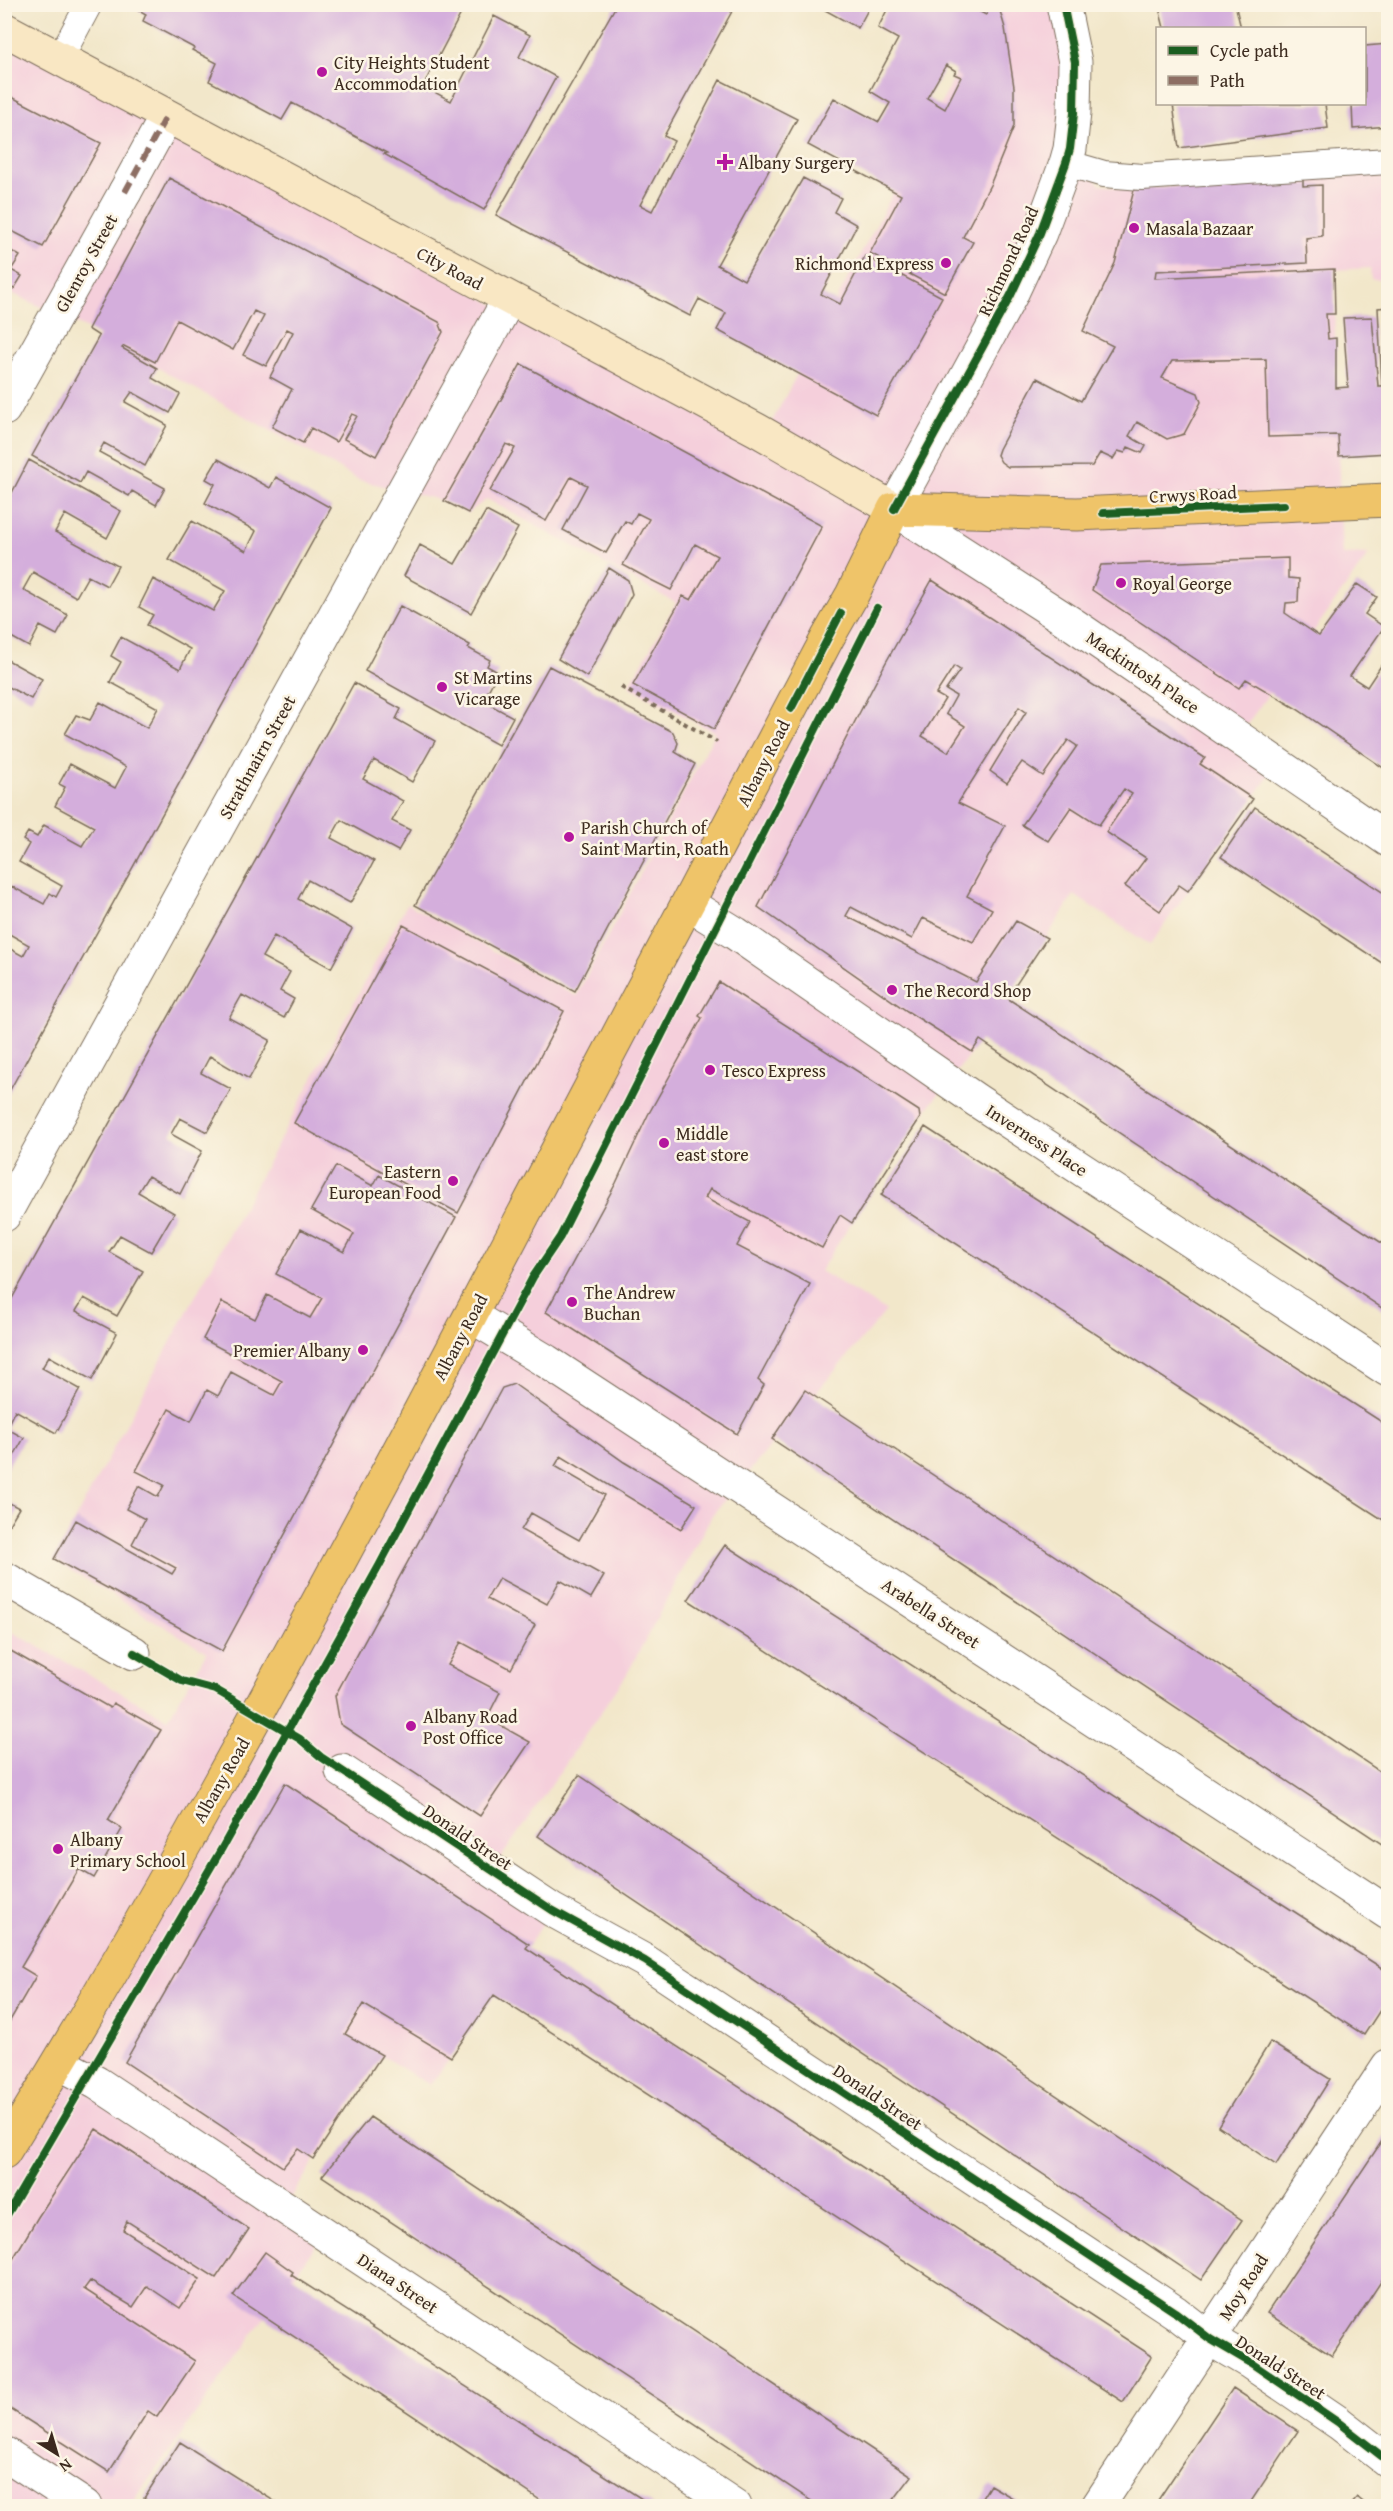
<svg xmlns="http://www.w3.org/2000/svg" width="1393" height="2511" font-family="'Gentium Book Plus',serif">
<rect width="100%" height="100%" fill="#fcf5e5"/>
<filter id="ink" filterUnits="userSpaceOnUse"><feTurbulence type="fractalNoise" baseFrequency=".0167" numOctaves="2"/><feDisplacementMap in="SourceGraphic" scale="12" xChannelSelector="R" yChannelSelector="G"/><feConvolveMatrix kernelMatrix="1 2 1 2 8 2 1 2 1" color-interpolation-filters="sRGB"/></filter>
<filter id="wash" filterUnits="userSpaceOnUse"><feTurbulence type="fractalNoise" baseFrequency=".008" numOctaves="4" result="noise"/><feDisplacementMap in="SourceGraphic" scale="24" xChannelSelector="R" yChannelSelector="G"/><feGaussianBlur stdDeviation="1.35" result="paint"/><feColorMatrix in="noise" values="0 0 0 0 0 0 0 0 0 0 0 0 0 0 0 0 0 1.4 0 .05"/><feComposite in="paint" operator="in"/></filter>
<g filter="url(#wash)">
<rect width="100%" height="100%" fill="#f2e7ca"/>
<path fill="#f5cfdb" d="M993,5h70l7,144 30,36 29,4 259,-16v106h-17l-1,-11 -36,2 2,118 6,167 27,-1 -127,177 39,28 -131,186 -76,-50 -102,157 -52,66 -100,153 66,40 -174,204 -85,159 -135,197 60,39 -101,147 -21,28 -48,-29 -97,151 39,27 -194,272h-125v-878l163,91 39,-67 -154,-92 354,-656 169,92 139,-263 -86,-47 47,-83 -189,-104 -19,14 -24,-12 -85,-21 -267,-149 -87,-41v-251l753,409z"/>
<g id="blocks">
<path fill="#d4aedc" fill-rule="evenodd" d="M128,4h260l7,4 1,-4h70l-43,82 28,15 43,-85 36,19 -11,22 37,20 -72,133 -100,-56 3,-1 -95,-50 -10,17 -73,-39 8,-18 -25,-13 2,-2 -51,-27 3,-7z
M617,4h119l-72,132 10,5 -34,64 12,6 68,-131 77,39 -80,146 27,15 59,-102 38,20 -7,14 23,13 -36,69 19,10 25,-48 77,41 -66,118 -159,-85 9,-17 -27,-14 -9,17 -194,-101z
M825,4h46l-13,24 -35,-19z
M890,4h75l21,11 6,-11h6l7,24 9,59v39l-24,59 -27,52 10,5 -28,51 -75,-40 31,-58 -93,-50 26,-47 45,24 11,-19 -20,-12 28,-52 -20,-11zM946,65l10,6 -2,3 7,3 -16,32 -18,-11z
M1158,4h77l6,24h-77z
M1388,44v82l-35,3 -1,-25h13v-58z
M4,93l97,50 -58,104 -39,-20z
M1173,104h152l3,24 -149,20z
M169,178l270,144 4,10 -67,124 -32,-17 13,-23 -5,-2 -16,28 -25,-14 -8,15 -31,-16 20,-38 -22,-12 23,-45 -6,-3 -21,37 -23,-11 21,-39 -10,-5 -21,39 -56,-30 -22,42 -31,-16 -2,2 35,20 -5,10 28,16 -10,19 -38,-21 -7,10 42,23 -22,41 -41,-23 -5,9 66,36 -9,17 -24,-14 -3,5 -43,-24 -6,11 -48,-27 67,-120 -11,-7z
M1303,179v7l19,-1v51l-16,2 1,25 -151,8 -1,7 179,-9 1,45h-9l2,25 8,-1v50l12,-1 -5,-69 29,-1 6,69h4l-4,-78 10,-1v146l-49,3 -1,-21 -70,2 -2,-78 -94,2 -10,17 36,15 3,9 -17,32 -17,5 -30,-17 -8,14 17,10 -4,7 -14,-6 -3,6 -7,-2 -5,8 -13,-6 -8,13 -84,1 -7,-5 -4,-7 2,-6 38,-71 44,23 32,-55 -30,-15 32,-68 19,-73z
M4,236l7,3 -5,9 14,8 -9,14 11,6 -8,13 -10,-5z
M521,364l301,162 -108,203 -81,-44 50,-89 8,4 26,-44 -22,-12 -24,46 -24,-12 -24,-13 26,-46 -12,-6 -6,11 -6,-3 -19,32 -43,-23 24,-45 -16,-8 -25,44 -56,-30 25,-43 -9,-4 -38,69 -24,-12z
M218,459l52,29 6,-11 55,31 -326,591v-153l18,10 6,-11 -25,-14v-34l7,-11 33,18 6,-11 6,4 6,-11 -43,-24 10,-18 -6,-4 5,-8 9,5 7,-12 38,21 12,-19 -39,-21 10,-19 -6,-3 11,-20 45,24 11,-21 -61,-33 11,-19 14,5 10,-18 47,26 11,-20 -48,-26 11,-20 -10,-6 10,-19 59,32 10,-20 -43,-24 6,-10 -14,-8 14,-28 60,32 12,-20 -56,-31 23,-39 54,30 10,-20 -51,-28 10,-19 -9,-5z
M29,460l92,51 -14,27 -42,-24 -10,18 63,34 -11,20 -19,-10 -12,21 -43,-25 -10,18 45,25 -11,20 -17,-9 -11,21 -25,-14v-125z
M486,511l32,17 -47,85 -67,-37 16,-31 35,19z
M1288,558v20l11,1 -1,23 -12,1 -1,10 34,23 38,-52 20,13 -12,17 19,13 -34,49 17,11 21,-32v116l-91,-62 -51,-30 -7,9 -147,-98 9,-25z
M609,568l19,12 4,14 -45,83 -29,-18z
M932,580l273,178 -5,6 53,35 -65,92 -9,-6 -19,26 -35,-25 21,-28 -40,-26 26,-38 -8,-5 -25,36 -28,-18 -23,34 -26,-16 55,-79 -9,-6 -25,36 -21,-14 -15,21 -17,-12 36,-59 -7,-5 -61,96 47,23 -38,70 25,13 -19,33 -50,-24 -11,21 -61,-32 -5,9 130,66 40,-61 31,17 -40,60 381,249v65l-408,-272 -8,12 -65,-41 -149,-104 127,-243zM954,666l6,4 -14,20 10,6 -10,18 19,12 -17,26 -26,-16 23,-37 -9,-5z
M400,606l70,39 -2,3 22,12 -3,6 11,6 -15,29 30,16 -15,28 -133,-74z
M4,658l38,21 -11,20 -24,-13 -3,4z
M549,666l124,66 5,11 -3,9 20,12 -120,227 -160,-86z
M354,683l47,26 -5,10 39,22 -23,41 -38,-22 -11,19 40,22 -11,20 18,9 -12,21 -57,-31 -10,18 43,23 -11,21 -13,21 -42,-23 -10,19 54,30 -21,39 -57,-32 -12,21 28,15 -10,19 14,8 -10,19 -42,-23 -13,23 41,22 -21,39 -39,-23 -9,17 30,16 -24,43 -27,-14 -9,16 31,17 -22,43 -32,-18 -10,16 36,21 -23,39 -31,-17 -11,17 34,19 -26,45 -33,-18 -8,13 41,22 -25,47 -43,-24 -7,12 38,21 -24,44 -41,-23 -9,18 18,10 -20,35v-160z
M1255,807l133,89v71l-167,-110z
M403,925l161,86 -106,202 -164,-90z
M719,982l200,129 1,7 -68,105 -12,-8 -18,33 -112,-59 -5,9 45,24 -13,24 73,38 -52,96 6,5 -27,49 -191,-122 70,-129 32,-68 54,-97 -3,-2z
M925,1127l463,299v97l-507,-328z
M336,1166l37,20 6,-11 77,42 -234,434 -168,-92 22,-39 96,54 4,-6 -44,-24 13,-25 -19,-10 13,-23 19,11 6,-12 -28,-14 33,-62 22,12 16,-31 11,6 13,-24 43,23 8,-14 -79,-42 19,-37 33,17 12,-24 43,23 12,-20 -46,-24 25,-45 43,23 10,-18 -43,-24z
M514,1384l110,78 72,43 -15,24 -120,-73 -6,10 50,29 -26,45 -48,-27 -10,17 83,46 -13,22 -31,-18 -13,24 -48,-26 -12,21 48,26 -24,44 -50,-27 -13,23 52,27 -13,26 43,24 -50,74 -140,-92 -5,-28 167,-308z
M805,1390l583,387v71l-616,-409z
M4,1500l15,8 -15,25z
M725,1545l663,427v26l-24,37 -676,-435z
M4,1647l106,61 3,-5 48,27 -53,90 14,9 -28,49 -15,-9 -58,98 15,9 -32,55z
M579,1775l663,445 -41,60 -663,-444z
M285,1783l244,161 -3,4 626,408 -29,46 -629,-407 -43,62 -88,-53 -18,30 37,21 -69,104 -15,-10 -15,18 -158,-105z
M1270,2042l60,37 -54,86 -58,-39z
M370,2117l542,359 -23,30h-70l-497,-330z
M96,2129l153,100 -33,49 -89,-57 -4,9 77,49 -20,29 -33,-22 -14,21 -43,-26 -6,8 111,72 -38,56 -9,-6 -39,61 -105,-67v-131l34,-57z
M1388,2132v139l-56,85 -65,-43z
M265,2252l28,20 -2,3 362,231h-104l-316,-210z
M1233,2388l65,43 -50,75h-94z
M180,2442l102,64h-124l-14,-8z
M990,2485l33,19 -2,2h-44z
M1357,2497l11,9h-19z"/>
</g>
</g>
<g filter="url(#ink)">
<use href="#blocks" fill-opacity="0" stroke="#7b6c5a" stroke-width="1.5"/>
<g fill="none" stroke-linecap="round" stroke-linejoin="round">
<defs>
<path id="service" d="M60,58l29,-54
M1066,163l38,11 38,3 246,-16"/>
<path id="pedestrian" d="M125,192l41,-75"/>
<path id="minor" d="M4,409l121,-217
M894,509l117,-214 29,-62 26,-70 4,-14 4,-36 1,-51 -12,-58
M690,905l45,28 241,167 412,270
M4,1215l505,-916
M471,1316l75,45 842,552
M4,1578l130,75
M342,1771l210,139 93,51 530,351 35,27 41,24 88,60 49,38
M59,2063l38,20 638,423
M4,2453l81,53
M1098,2506l290,-440"/>
<path id="tertiary" d="M894,509l180,116 314,215"/>
<path id="secondary" d="M4,29l753,401 137,79"/>
<path id="primary" d="M4,2152c149,-241 283,-491 416,-741 138,-257 274,-515 408,-774l24,-42 42,-86 183,5 311,-14"/>
</defs>
<use href="#service" stroke="#7b6c5a" stroke-width="28"/>
<use href="#pedestrian" stroke="#7b6c5a" stroke-width="35"/>
<use href="#minor" stroke="#7b6c5a" stroke-width="35"/>
<use href="#tertiary" stroke="#7b6c5a" stroke-width="35"/>
<use href="#secondary" stroke="#7b6c5a" stroke-width="35"/>
<use href="#primary" stroke="#7b6c5a" stroke-width="35"/>
<path stroke="#7b6c5a" stroke-width="4" stroke-dasharray="4.5 4.5" stroke-linecap="butt" d="M621,687l96,55"/>
<use href="#service" stroke="#fff" stroke-width="26"/>
<use href="#pedestrian" stroke="#fff" stroke-width="33"/>
<use href="#minor" stroke="#fff" stroke-width="33"/>
<use href="#tertiary" stroke="#fff" stroke-width="33"/>
<use href="#secondary" stroke="#f9e7c3" stroke-width="33"/>
<use href="#primary" stroke="#efc469" stroke-width="33"/>
<path stroke="#8d6e63" stroke-width="6" stroke-dasharray="12 6" stroke-linecap="butt" d="M125,192l41,-75"/>
<defs>
<path id="cycleway" d="M894,509l117,-214 29,-62 26,-70 4,-14 4,-36 1,-51 -12,-58
M1103,513l181,-8
M791,709l50,-96
M134,1653l48,28 34,9 84,49 21,18 231,153 93,51 530,351 35,27 41,24 88,60 49,38
M4,2220l218,-372 82,-147 75,-135 154,-289 27,-40 317,-629"/>
</defs>
<use href="#cycleway" stroke="#fcf5e5" stroke-width="11"/>
<use href="#cycleway" stroke="#1b5e20" stroke-width="8"/>
</g>
</g>
<g fill="#b5179e" stroke="#fcf5e5" stroke-width="2">
<circle cx="322" cy="72" r="6"/>
<path d="M722 153h6v6h6v6h-6v6h-6v-6h-6v-6h6z"/>
<circle cx="1134" cy="228" r="6"/>
<circle cx="946" cy="263" r="6"/>
<circle cx="1121" cy="583" r="6"/>
<circle cx="442" cy="687" r="6"/>
<circle cx="569" cy="837" r="6"/>
<circle cx="892" cy="990" r="6"/>
<circle cx="710" cy="1070" r="6"/>
<circle cx="664" cy="1143" r="6"/>
<circle cx="453" cy="1181" r="6"/>
<circle cx="572" cy="1302" r="6"/>
<circle cx="363" cy="1350" r="6"/>
<circle cx="411" cy="1726" r="6"/>
<circle cx="58" cy="1849" r="6"/>
</g>
<g text-anchor="middle" dominant-baseline="central" stroke-width="5" stroke-linejoin="round" paint-order="stroke">
<g font-size="18" fill="#3b2a1e" stroke="#fcf5e5" text-anchor="start">
<text x="334" y="62">City Heights Student<tspan x="334" dy="21">Accommodation</tspan></text>
<text x="738" y="162">Albany Surgery</text>
<text x="1146" y="228">Masala Bazaar</text>
<text x="934" y="263" text-anchor="end">Richmond Express</text>
<text x="1133" y="583">Royal George</text>
<text x="454" y="677">St Martins<tspan x="454" dy="21">Vicarage</tspan></text>
<text x="581" y="827">Parish Church of<tspan x="581" dy="21">Saint Martin, Roath</tspan></text>
<text x="904" y="990">The Record Shop</text>
<text x="722" y="1070">Tesco Express</text>
<text x="676" y="1133">Middle<tspan x="676" dy="21">east store</tspan></text>
<text x="441" y="1171" text-anchor="end">Eastern<tspan x="441" dy="21">European Food</tspan></text>
<text x="584" y="1292">The Andrew<tspan x="584" dy="21">Buchan</tspan></text>
<text x="351" y="1350" text-anchor="end">Premier Albany</text>
<text x="423" y="1716">Albany Road<tspan x="423" dy="21">Post Office</tspan></text>
<text x="70" y="1839">Albany<tspan x="70" dy="21">Primary School</tspan></text>
</g>
<g font-size="18" fill="#3b2a1e" stroke="#fcf5e5">
<text transform="translate(1008 261) rotate(-65)">Richmond Road</text>
<text transform="translate(86 263) rotate(-61)">Glenroy Street</text>
<text transform="translate(450 268) rotate(28)">City Road</text>
<text transform="translate(1193 494) rotate(-3)">Crwys Road</text>
<text transform="translate(1143 672) rotate(34)">Mackintosh Place</text>
<text transform="translate(257 757) rotate(-61)">Strathnairn Street</text>
<text transform="translate(763 763) rotate(-63)">Albany Road</text>
<text transform="translate(1037 1140) rotate(33)">Inverness Place</text>
<text transform="translate(460 1337) rotate(-62)">Albany Road</text>
<text transform="translate(931 1613) rotate(33)">Arabella Street</text>
<text transform="translate(221 1780) rotate(-60)">Albany Road</text>
<text transform="translate(468 1837) rotate(34)">Donald Street</text>
<text transform="translate(878 2097) rotate(34)">Donald Street</text>
<text transform="translate(398 2283) rotate(34)">Diana Street</text>
<text transform="translate(1243 2287) rotate(-57)">Moy Road</text>
<text transform="translate(1281 2367) rotate(33)">Donald Street</text>
</g>
</g>
<rect width="1393" height="2511" fill="none" stroke="#fcf5e5" stroke-width="24"/>
<rect x="1156" y="27" width="210" height="78" fill="#fcf5e5" stroke="#afa495" stroke-width="1.5"/>
<rect x="1168" y="46" width="30" height="9" fill="#1b5e20" stroke="#afa495" stroke-width="1.5"/>
<text x="1210" y="57" font-size="18" fill="#3b2a1e">Cycle path</text>
<rect x="1168" y="76" width="30" height="9" fill="#8d6e63" stroke="#afa495" stroke-width="1.5"/>
<text x="1210" y="87" font-size="18" fill="#3b2a1e">Path</text>
<g transform="translate(57 2454) rotate(143)" stroke="#fcf5e5" stroke-width="4.5" paint-order="stroke">
<path d="M0-4.5L10 22L0 15L-10 22Z" fill="#3b2a1e"/>
<text y="-9" font-size="16" font-weight="bold" text-anchor="middle" fill="#3b2a1e">N</text>
</g>
</svg>
